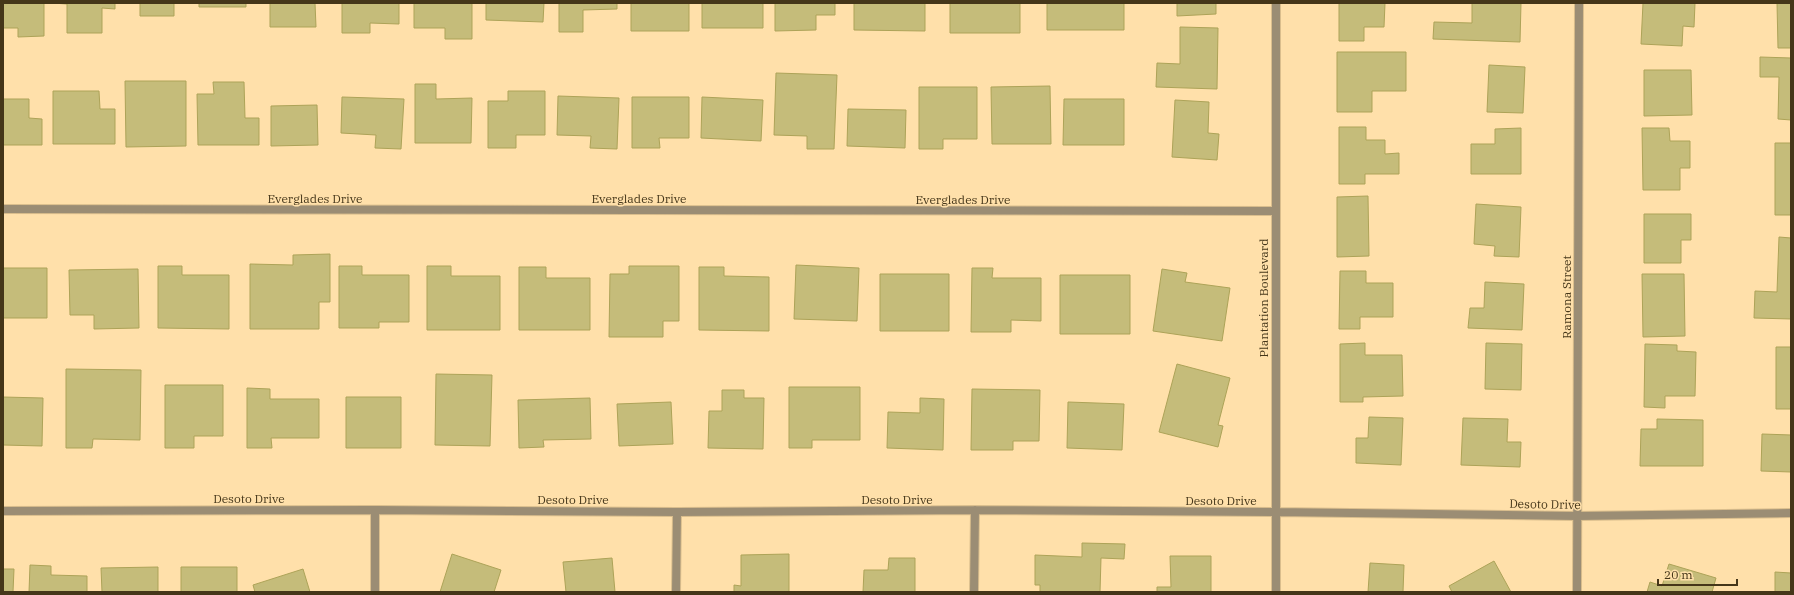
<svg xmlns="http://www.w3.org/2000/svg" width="1794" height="595" font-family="'IBM Plex Serif',serif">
<rect width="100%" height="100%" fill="#ffe0aa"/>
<path fill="#c5bc7a" stroke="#ada358" d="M3,3h41v33l-26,1v-9h-15z
M52,3h63v6l-13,-1v25h-35v-29z
M126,3h48v13h-34v-13z
M199,3h47v4h-47z
M270,3h45l1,24h-46z
M342,3h57v21l-29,-1v10h-28z
M414,3h58v36h-27v-11h-31z
M486,3h58l-1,19 -57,-2z
M559,3h58v6l-34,1v22h-24z
M631,3h58v28h-58z
M702,3h61v25h-61z
M775,3h60v12h-19v15l-41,1z
M854,3h71v28l-71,-1z
M950,3h70v30h-70z
M1047,3h77v27h-77z
M1177,3h39v11l-39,2z
M1339,3h46l-1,24h-20v14h-25z
M1472,3h49l-1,39 -87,-3 1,-17 38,1z
M1643,3h52l-1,24 -11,-1 -1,20 -41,-2z
M1777,3h14v45h-13z
M1180,27l38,1 -1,61 -61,-2 1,-24 23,1z
M1337,52h69v39h-34v21h-35z
M1760,57l31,1v62l-13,-1 1,-42h-19z
M1489,65l36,2 -2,46 -36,-1z
M1644,70h47l1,45 -48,1z
M776,73l61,2 -3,74h-27v-13l-33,-1z
M125,81h61v65l-60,1z
M213,82h31l1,36h14v27h-61l-1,-51h17z
M415,84h21v15l36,-1 -1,45h-56z
M1050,86l1,58h-59l-1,-57z
M919,87h58v52h-34v10h-24z
M53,91h46l1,18h15v35h-62z
M508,91h37v44h-29v13h-28v-47h20z
M558,96l61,2 -2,51 -27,-1 1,-12 -34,-1z
M342,97l62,2 -3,50 -26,-1 1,-13 -35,-2z
M632,97h57v41h-30l1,10h-28z
M702,97l61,3 -2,41 -60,-3z
M3,99h26v19l13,1v26h-39z
M1064,99h60v46h-61z
M1175,100l34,2 -1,31 11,1 -2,26 -45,-3z
M317,105l1,40 -47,1v-40z
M848,109l58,1 -1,38 -58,-2z
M1339,127h27v13h19v14l14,-1v21h-34v10h-26z
M1521,128v46h-50v-30h24v-15z
M1642,128h27l1,13h20v27h-10v22h-37z
M1775,143h16v72h-16z
M1368,196l1,60 -32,1v-60z
M1476,204l45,3 -2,50 -25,-1 1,-10 -21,-2z
M1644,214h47v26h-10v23h-37z
M1779,237l12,1v81l-37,-1 1,-27 22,1z
M330,254v48h-11v27h-69v-65l43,1v-10z
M796,265l63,3 -2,53 -63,-2z
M158,266h24v9h47v54l-71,-1z
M339,266h23v9h47v47h-30v6h-40z
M427,266h24v10h49v54h-73z
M629,266h50v55h-16v16h-54l1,-63h19z
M519,267h27v11h44v52h-71z
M699,267h25v9l45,1v54l-70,-1z
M3,268h44v50h-44v18z
M972,268h21l-1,10h49v43l-30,-1v12h-40z
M138,269l1,59 -45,1v-14h-24l-1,-45z
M1162,269l25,4 -2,9 45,6 -8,53 -69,-10z
M1340,271h26v12h27v34h-33v12h-21z
M880,274h69v57h-69z
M1642,274h42l1,62 -42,1z
M1060,275h70v59h-70z
M1485,282l39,2 -2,46 -54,-2 2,-20h14z
M1365,343v12h37l1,41 -40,1v5h-23v-58z
M1486,343l36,1 -1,46 -36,-1z
M1645,344l32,1v6l19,1 -1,44h-30v12l-21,-1z
M1776,347h15v62h-15z
M1177,364l53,14 -12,47 5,1 -5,21 -59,-15z
M66,369l75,1 -1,70 -47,-1 -1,9h-26z
M436,374l56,1 -2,71 -55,-1z
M165,385h58v51h-29v12h-29z
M789,387h71v53h-48v8h-23z
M247,388l23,1v10h49v39h-48l1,10h-25z
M972,389l68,1 -1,51h-26v9h-42z
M722,390h22v8h20l-1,51 -55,-1 1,-37h13z
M3,397l40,1 -1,48 -39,-1z
M346,397h55v51h-55z
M590,398l1,41 -48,1 1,7 -25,1 -1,-48z
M920,398l24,1 -1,51 -56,-2 1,-36 32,1z
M671,402l2,42 -54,2 -2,-42z
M1068,402l56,2 -2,46 -55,-2z
M1369,417l34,1 -2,47 -45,-2v-25h12z
M1463,418l45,1 -1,23h14l-1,25 -59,-2z
M1657,419l46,1v46h-63l1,-37h16z
M1762,434l29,1v37l-30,-1z
M1082,543l43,1 -1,15 -23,-1 -1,34h-60v-7h-5v-30l47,2z
M452,554l49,16 -7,22h-54z
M789,554v38h-55v-7l7,1v-31z
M1170,556h41v36h-54v-5h14z
M612,558l3,34h-49l-3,-30z
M889,558h26v34h-52l1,-22h24z
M1494,561l17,31h-59l-3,-6z
M1370,563l34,2 -1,27h-35z
M1669,564l47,14 -4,14h-65l3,-10 12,4z
M30,565l21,1v9l36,1v16h-58z
M158,567v25h-56l-1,-24z
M181,567h56v25h-56z
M3,569h11l-1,23h-10z
M303,569l7,23h-55l-2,-7z
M1775,572l16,1v19h-16z"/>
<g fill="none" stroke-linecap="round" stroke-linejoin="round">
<defs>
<path id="street" d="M3,209l1272,2
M3,511l372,-1 302,2 298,-2 301,2 301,4 214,-3
M375,592v-82
M676,592l1,-80
M974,592l1,-82
M1276,592v-589
M1577,592l2,-589"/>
</defs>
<use href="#street" stroke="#dabe8d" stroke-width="10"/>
<use href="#street" stroke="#9b8d74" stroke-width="8"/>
</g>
<g text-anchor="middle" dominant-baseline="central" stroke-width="3" stroke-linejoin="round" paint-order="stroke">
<g font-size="12" fill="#453619" stroke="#ffe0aa">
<text x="315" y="198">Everglades Drive</text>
<text x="639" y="198">Everglades Drive</text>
<text x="963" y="199">Everglades Drive</text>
<text transform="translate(1566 297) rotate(-90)">Ramona Street</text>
<text transform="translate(1263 298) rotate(-90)">Plantation Boulevard</text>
<text x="249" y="498">Desoto Drive</text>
<text x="573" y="499">Desoto Drive</text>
<text x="897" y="499">Desoto Drive</text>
<text x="1221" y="500">Desoto Drive</text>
<text transform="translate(1545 504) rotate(1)">Desoto Drive</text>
</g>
</g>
<rect width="1794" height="595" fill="none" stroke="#453619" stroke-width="8"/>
<path d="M1658 579v6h79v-6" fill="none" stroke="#453619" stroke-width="2"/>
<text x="1664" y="579" font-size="12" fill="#453619" stroke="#ffe0aa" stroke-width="3" paint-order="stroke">20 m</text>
</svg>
